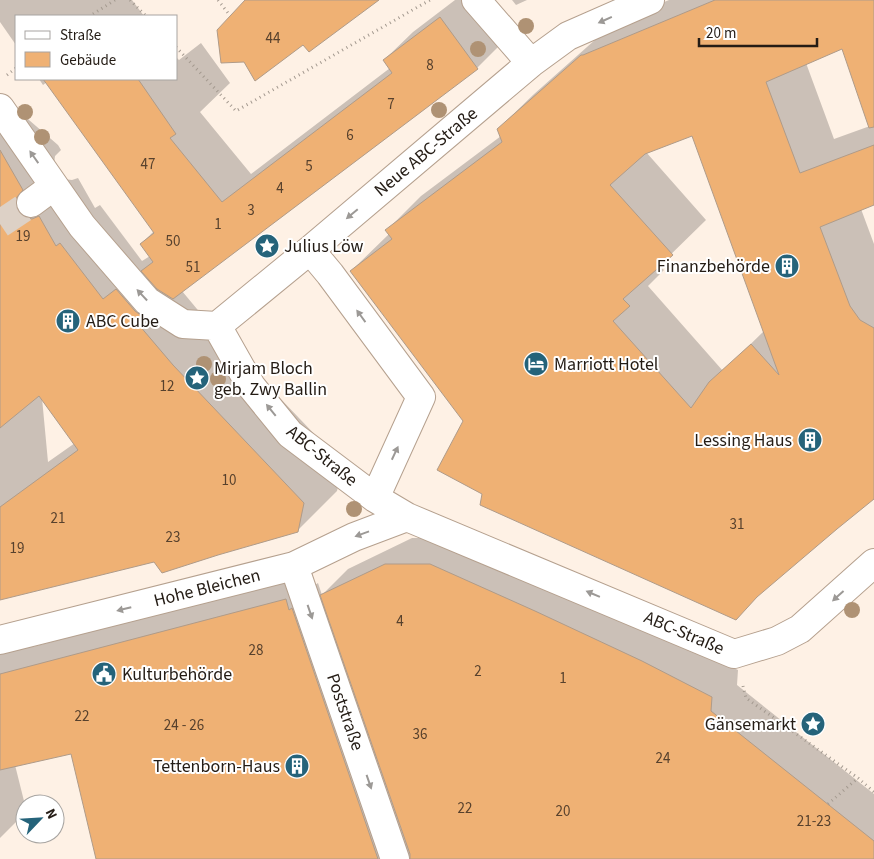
<svg xmlns="http://www.w3.org/2000/svg" width="874" height="859" font-family="'Source Sans 3',sans-serif">
<rect width="100%" height="100%" fill="#fef1e5"/>
<path fill="#0003" fill-rule="evenodd" d="M0,0h132l12,16h-128v29l-16,-23z
M455,0h21l30,39 -29,29 -295,223 30,36 131,137 -6,27 -40,40 -142,29 -155,39v-504l58,50 3,5 -6,6 -1,9 10,14 8,1 6,-2 17,30 5,-3 42,56 8,-5 -9,-12 13,-13 -107,-149 -4,3 -4,-6h137v-22l3,3 22,-17 29,40 -30,29 51,62 139,-106 -6,-8 29,-28zM42,398l33,45 -27,19z
M512,0h15l-11,5z
M669,0h205v204l-13,5 13,35v253l-390,-4 -20,-72 -113,-150 38,-37 -2,-4 34,-34 80,-60 -3,-7 35,-34 81,-72zM842,47l28,79 -36,13 -28,-76zM692,134l72,197 -41,40 -75,-85 16,-16 -5,-4 47,-46 -60,-68z
M412,538h45l211,97 70,35 -1,15 137,109v65h-776l-26,-106 -57,12 10,40v8l-25,25v-184l30,-11 2,4 280,-73 3,11 3,-2 4,12 26,-26z"/>
<path fill="#efb174" stroke="#af9b89" fill-rule="evenodd" d="M245,0h134l-70,52 -6,-7 -48,36 -11,-19 -23,1 -4,-33z
M715,0h159v127l-5,1 -27,-79 -76,33 34,91 74,-28v60l-54,22 30,79 10,14 14,8v171l-37,30 -80,68 -21,23 -256,-115 2,-11 -45,-24 26,-49 -113,-150 42,-32 -7,-9 117,-88 -5,-13 84,-74h2zM692,136l87,239 -28,-31 -42,38 -18,26 -78,-87 17,-15 -7,-7 50,-44 -63,-70 35,-31z
M440,17l38,52 -305,230 -16,-10 -16,-18 12,-9 -13,-18 14,-11 -111,-154h95l38,55 -6,4 52,64 170,-129 -9,-13z
M0,150l23,40 -6,7 -1,8 3,8 6,4 7,2 7,-3 17,30 4,-3 43,56 13,-10 19,22 11,8 -7,6 34,40 131,138 -6,29 -80,23 -56,18 -8,-11 -154,38v-93l78,-57 -39,-54 -39,32z
M385,564h45l105,47 107,50 70,36 -1,14 163,130v18h-464v-5l-90,-259z
M286,599l3,11 3,-2 86,251h-282l-25,-105 -71,16v-96z"/>
<g fill="none" stroke-linecap="round" stroke-linejoin="round">
<path stroke="#ddd1c6" stroke-width="28" stroke-dasharray="28 14" stroke-linecap="butt" d="M0,224l31,-21"/>
<defs>
<path id="minor" d="M476,0l55,63
M0,108l82,118 65,75 36,23 34,2
M31,203l23,-17
M310,250l20,24 91,123 -46,101
M217,326l34,60 39,48 85,64 32,19 327,137 43,-13 23,-12 74,-66
M217,326l93,-76 221,-187 37,-27 82,-36
M294,566l101,293
M0,640l294,-74 60,-29 53,-20"/>
</defs>
<use href="#minor" stroke="#b5a08e" stroke-width="30"/>
<path stroke="#a3998f" stroke-width="3" stroke-dasharray="1 4" stroke-linecap="butt" d="M130,0l16,16
M218,0l10,13 3,2
M93,14l22,-14
M176,47l60,64 194,-111
M7,75l9,-7
M743,686l3,12 112,80 16,14
M828,804l30,-26"/>
<use href="#minor" stroke="#fff" stroke-width="28"/>
</g>
<g fill="#af9274">
<circle cx="526" cy="26" r="8"/>
<circle cx="478" cy="49" r="8"/>
<circle cx="439" cy="110" r="8"/>
<circle cx="25" cy="112" r="8"/>
<circle cx="42" cy="137" r="8"/>
<circle cx="204" cy="364" r="8"/>
<circle cx="218" cy="379" r="8"/>
<circle cx="354" cy="509" r="8"/>
<circle cx="852" cy="610" r="8"/>
</g>
<defs><path id="oneway-solid" d="M-6-.8H1V-3.2L6.5 0L1 3.2V.8H-6Z" transform="scale(1.25)"/></defs>
<g fill="#9c9996">
<use href="#oneway-solid" transform="translate(605 20) rotate(156)"/>
<use href="#oneway-solid" transform="translate(34 157) rotate(-125)"/>
<use href="#oneway-solid" transform="translate(352 214) rotate(140)"/>
<use href="#oneway-solid" transform="translate(142 295) rotate(-133)"/>
<use href="#oneway-solid" transform="translate(361 316) rotate(-126)"/>
<use href="#oneway-solid" transform="translate(271 410) rotate(-129)"/>
<use href="#oneway-solid" transform="translate(395 453) rotate(-65)"/>
<use href="#oneway-solid" transform="translate(362 534) rotate(160)"/>
<use href="#oneway-solid" transform="translate(593 594) rotate(-157)"/>
<use href="#oneway-solid" transform="translate(838 596) rotate(138)"/>
<use href="#oneway-solid" transform="translate(124 609) rotate(166)"/>
<use href="#oneway-solid" transform="translate(310 612) rotate(71)"/>
<use href="#oneway-solid" transform="translate(369 782) rotate(71)"/>
</g>
<defs>
<symbol id="sight-disc" viewBox="-11 -11 22 22"><circle r="9.5" fill="#25637a" stroke="#fff"/><path d="M0-6L1.8-2.2L6-1.7L2.9 1.2L3.7 5.4L0 3.3L-3.7 5.4L-2.9 1.2L-6-1.7L-1.8-2.2Z" fill="#fff"/></symbol>
<symbol id="building-disc" viewBox="-11 -11 22 22"><circle r="9.5" fill="#25637a" stroke="#fff"/><path d="M-4-6H4V6H1V3H-1V6H-4ZM-2.5-4.3h1.7v1.8h-1.7ZM.8-4.3h1.7v1.8H.8ZM-2.5-1h1.7V.8h-1.7ZM.8-1h1.7V.8H.8Z" fill="#fff"/></symbol>
<symbol id="hotel-disc" viewBox="-11 -11 22 22"><circle r="9.5" fill="#25637a" stroke="#fff"/><path d="M-6-4.5h1.5V1H6V5H4.5V3h-9V5H-6ZM-4 0a1.8 1.8 0 1 1 3.6 0ZM.5 0V-2.5h3Q6-2.5 6 0Z" fill="#fff"/></symbol>
<symbol id="civic-disc" viewBox="-11 -11 22 22"><circle r="9.5" fill="#25637a" stroke="#fff"/><path d="M-.6-6.5H3V-4.5H.6V-3L4-1V1h2V6H-6V1h2V-1L-.6-3ZM-1.2 2.5V6h2.4V2.5Z" fill="#fff"/></symbol>
</defs>
<g fill-rule="evenodd">
<use href="#sight-disc" x="253" y="232" width="28" height="28"/>
<use href="#building-disc" x="773" y="252" width="28" height="28"/>
<use href="#building-disc" x="54" y="307" width="28" height="28"/>
<use href="#hotel-disc" x="522" y="350" width="28" height="28"/>
<use href="#sight-disc" x="183" y="364" width="28" height="28"/>
<use href="#building-disc" x="796" y="426" width="28" height="28"/>
<use href="#civic-disc" x="90" y="660" width="28" height="28"/>
<use href="#sight-disc" x="799" y="710" width="28" height="28"/>
<use href="#building-disc" x="283" y="752" width="28" height="28"/>
</g>
<g text-anchor="middle" dominant-baseline="central" stroke-width="4" stroke-linejoin="round" paint-order="stroke">
<g font-size="15" fill="#57412d">
<text x="273" y="38">44</text>
<text x="430" y="65">8</text>
<text x="391" y="104">7</text>
<text x="350" y="135">6</text>
<text x="148" y="164">47</text>
<text x="309" y="166">5</text>
<text x="280" y="188">4</text>
<text x="251" y="210">3</text>
<text x="218" y="224">1</text>
<text x="23" y="236">19</text>
<text x="173" y="241">50</text>
<text x="193" y="267">51</text>
<text x="167" y="386">12</text>
<text x="229" y="480">10</text>
<text x="58" y="518">21</text>
<text x="737" y="524">31</text>
<text x="173" y="537">23</text>
<text x="17" y="548">19</text>
<text x="400" y="621">4</text>
<text x="256" y="650">28</text>
<text x="478" y="671">2</text>
<text x="563" y="678">1</text>
<text x="82" y="716">22</text>
<text x="184" y="725">24 - 26</text>
<text x="420" y="734">36</text>
<text x="663" y="758">24</text>
<text x="465" y="808">22</text>
<text x="563" y="811">20</text>
<text x="814" y="821">21-23</text>
</g>
<g font-size="18" fill="#241c15" stroke="#fff">
<text transform="translate(426 152) rotate(-40)">Neue ABC-Straße</text>
<text transform="translate(322 456) rotate(39)">ABC-Straße</text>
<text transform="translate(207 588) rotate(-14)">Hohe Bleichen</text>
<text transform="translate(684 633) rotate(23)">ABC-Straße</text>
<text transform="translate(345 712) rotate(71)">Poststraße</text>
</g>
<g font-size="18" fill="#241c15" stroke="#fff" text-anchor="start">
<text x="284" y="246">Julius Löw</text>
<text x="770" y="266" text-anchor="end">Finanzbehörde</text>
<text x="86" y="321">ABC Cube</text>
<text x="554" y="364">Marriott Hotel</text>
<text x="214" y="368">Mirjam Bloch<tspan x="214" dy="21">geb. Zwy Ballin</tspan></text>
<text x="792" y="440" text-anchor="end">Lessing Haus</text>
<text x="122" y="674">Kulturbehörde</text>
<text x="796" y="724" text-anchor="end">Gänsemarkt</text>
<text x="280" y="766" text-anchor="end">Tettenborn-Haus</text>
</g>
</g>
<rect x="15" y="15" width="162" height="65" fill="#ffffff" stroke="#a7a4a1"/>
<rect x="25" y="31" width="25" height="8" fill="#ffffff" stroke="#a7a4a1"/>
<text x="60" y="40" font-size="15" fill="#241c15">Straße</text>
<rect x="25" y="52" width="25" height="15" fill="#efb174" stroke="#a7a4a1"/>
<text x="60" y="65" font-size="15" fill="#241c15">Gebäude</text>
<g transform="translate(40 819) rotate(65)"><circle r="24" fill="#ffffff" stroke="#a7a4a1"/>
<path d="M0-4L9 19L0 12L-9 19Z" fill="#25637a"/>
<text y="-8" font-size="14" font-weight="bold" text-anchor="middle" fill="#241c15">N</text>
</g>
<path d="M699 38v8h118v-8" fill="none" stroke="#241c15" stroke-width="2.5"/>
<text x="706" y="38" font-size="15" fill="#241c15" stroke="#ffffff" stroke-width="4" paint-order="stroke">20 m</text>
</svg>
